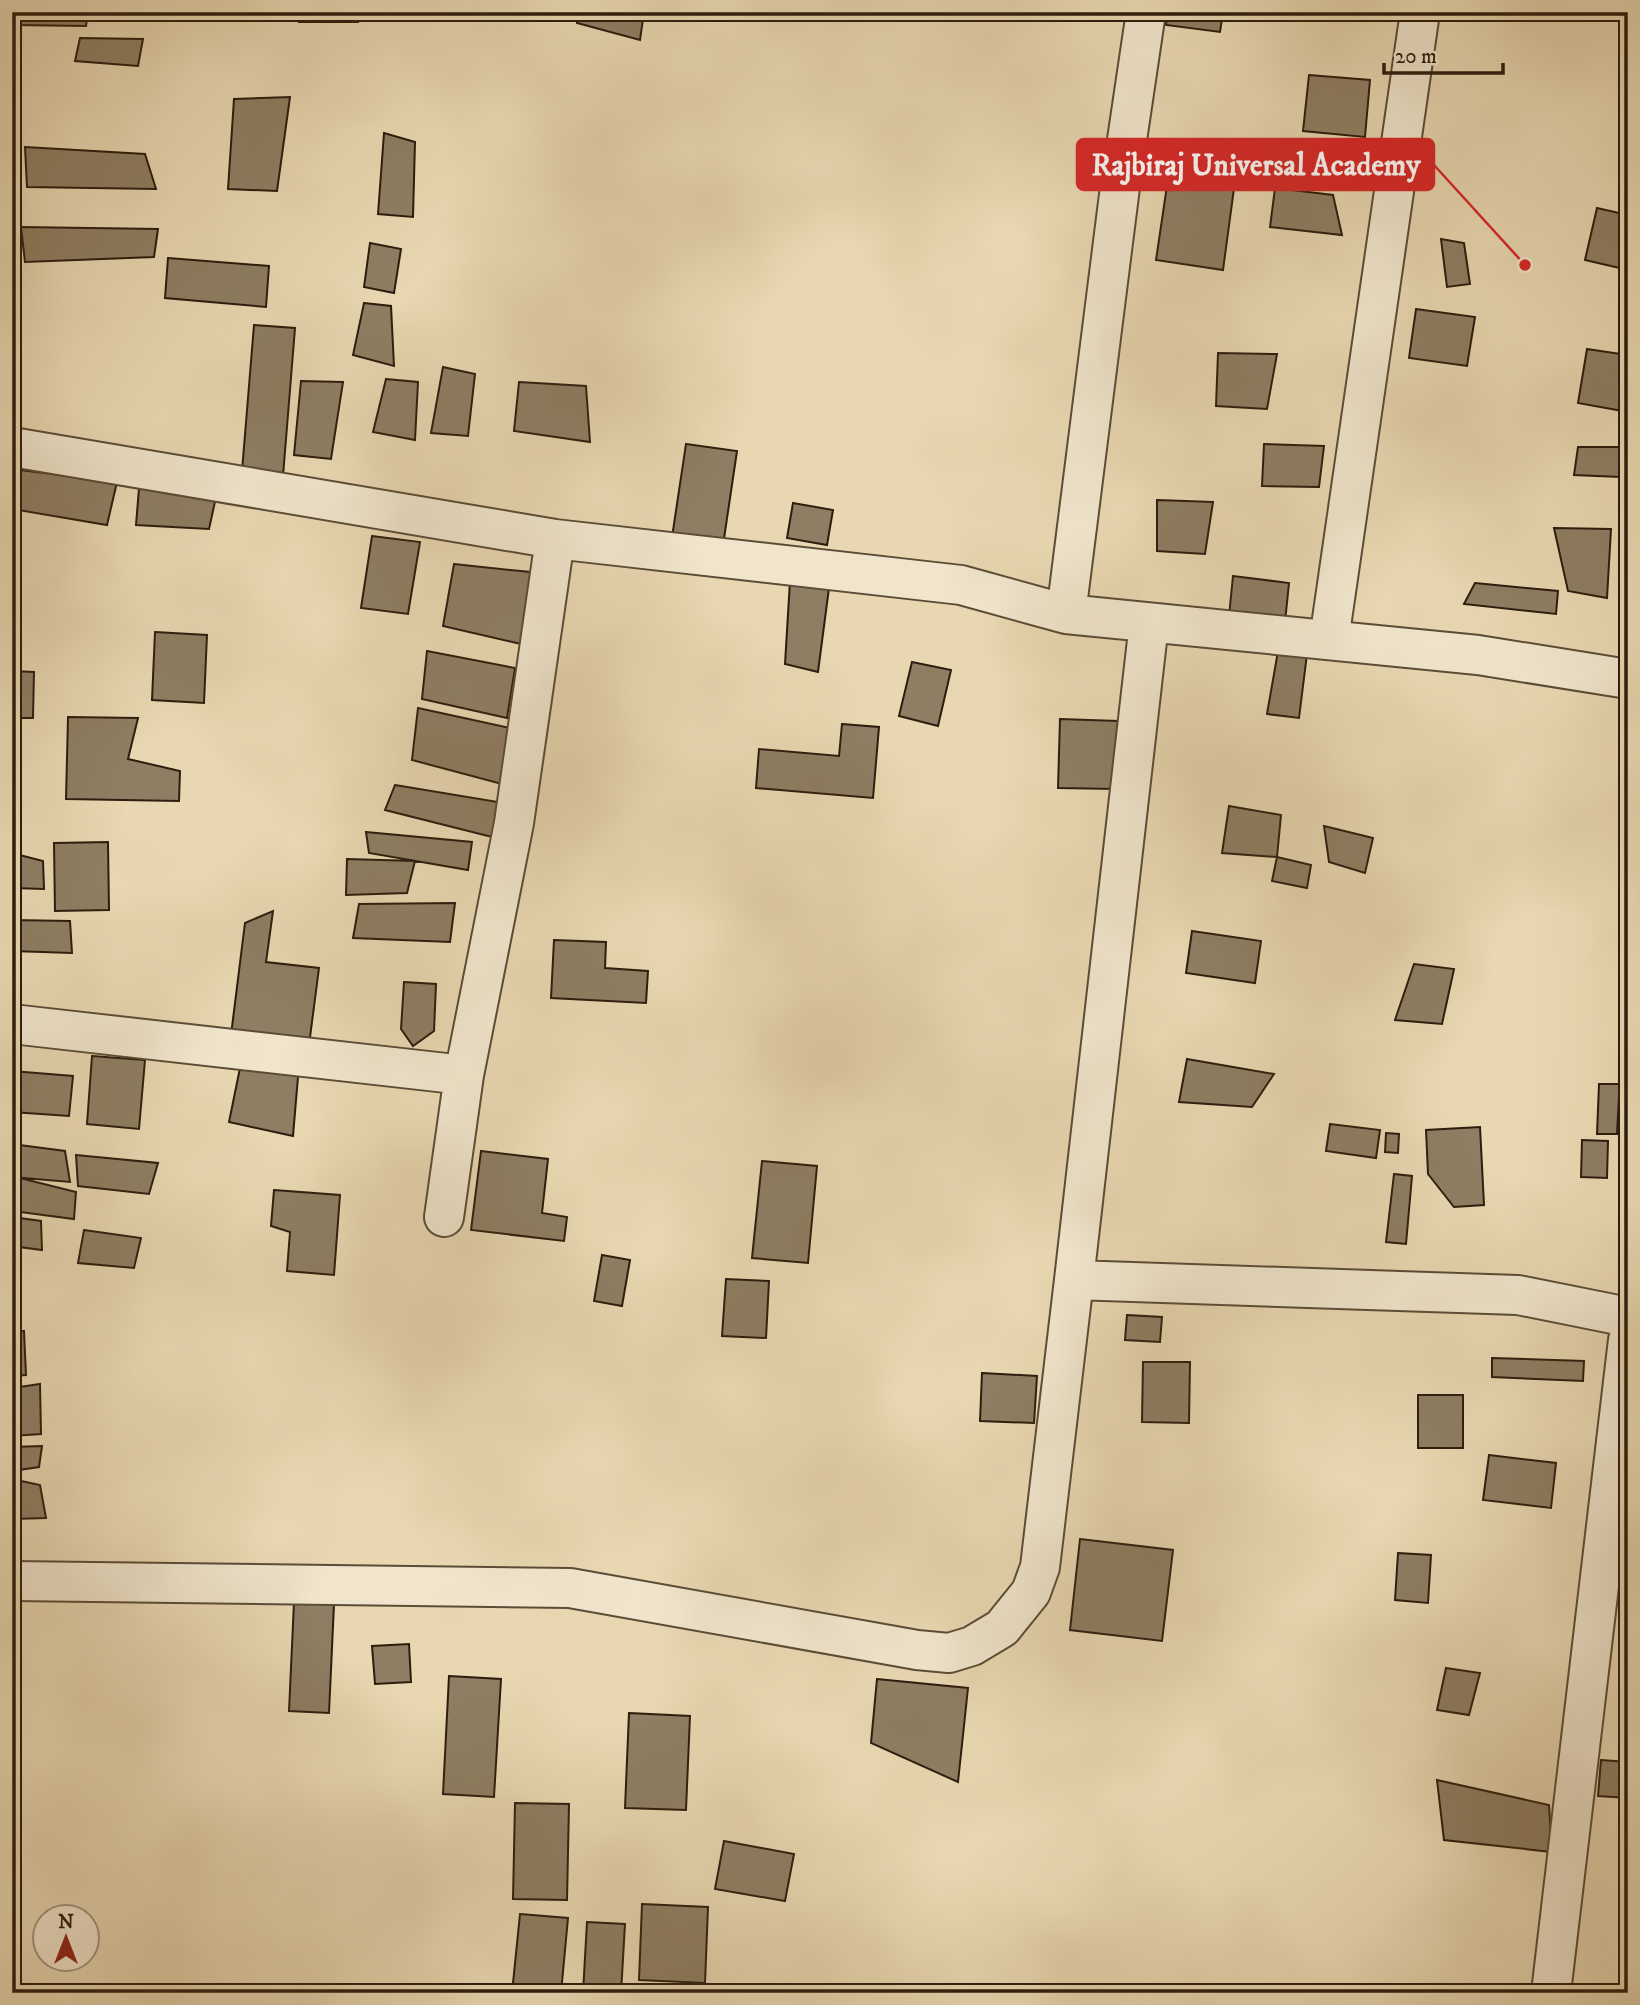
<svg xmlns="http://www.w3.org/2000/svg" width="1640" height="2005" font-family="'IM FELL DW Pica',serif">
<rect width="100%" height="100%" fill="#e8d7b1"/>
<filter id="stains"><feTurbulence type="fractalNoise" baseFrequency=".00286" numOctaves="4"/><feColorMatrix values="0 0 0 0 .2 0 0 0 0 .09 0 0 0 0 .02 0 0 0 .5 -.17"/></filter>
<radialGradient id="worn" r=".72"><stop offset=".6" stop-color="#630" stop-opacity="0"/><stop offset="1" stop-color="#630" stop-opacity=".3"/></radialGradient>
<path fill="#8e7e63" stroke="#2c1d0e" stroke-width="2" d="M15,12h73l-2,14 -73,-1z
M242,12h48v9l-48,-5z
M299,12h59v10h-59z
M578,12h66l-4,28 -63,-17z
M1167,12h56l-3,20 -54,-7z
M80,38l63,1 -5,27 -63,-5z
M1309,75l61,5 -5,57 -62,-6z
M290,97l-13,94 -49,-2 6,-90z
M384,133l31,9 -2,75 -35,-3z
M25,147l120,7 11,35 -129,-2z
M1169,172l66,9 -12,89 -67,-10z
M1275,188l58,7 9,40 -72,-8z
M1597,208l31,7v55l-43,-10z
M21,227l137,2 -4,28 -129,5z
M1441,239l23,4 6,41 -23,3z
M370,243l31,6 -7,44 -30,-6z
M168,258l101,8 -3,41 -101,-9z
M364,303l27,3 3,60 -41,-11z
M1416,309l59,8 -8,49 -58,-8z
M254,325l41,3 -12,148 -41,-5z
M1587,349l41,6v57l-50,-9z
M1218,353l59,1 -10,55 -51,-3z
M443,367l32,7 -7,62 -37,-3z
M386,379l32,3 -3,58 -42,-8z
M301,381l42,1 -12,77 -37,-4z
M519,382l67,4 4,56 -76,-11z
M686,444l51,7 -15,101 -51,-8z
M1264,444l60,2 -5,41 -57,-1z
M1578,447h41l1,30 -46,-2z
M12,469l105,13 -10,43 -95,-16z
M139,488l77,9 -7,32 -73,-4z
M1157,500l56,2 -8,52 -48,-3z
M793,503l40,7 -6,35 -40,-7z
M1554,528l57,1 -4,69 -39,-7z
M372,536l48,6 -12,72 -47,-6z
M454,564l76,8 -5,73 -82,-19z
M1233,576l56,7 -4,39 -56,-6z
M790,581l39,7 -11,84 -33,-8z
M1475,583l83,8 -2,23 -92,-10z
M155,632l52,3 -3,68 -52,-3z
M427,651l88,17 -8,50 -85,-19z
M1278,651l29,3 -8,64 -32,-4z
M912,662l39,8 -13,56 -39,-10z
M12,671l22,1 -1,46h-21z
M418,708l92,20 -8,56 -90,-24z
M68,717l70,1 -10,41 52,12 -1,30 -113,-2z
M1060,719l58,2 -3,68 -57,-1z
M842,724l37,3 -6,71 -117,-10 3,-39 80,7z
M395,785l109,18 -4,36 -115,-29z
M1229,806l52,9 -4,42 -55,-4z
M1324,826l49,12 -8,35 -36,-11z
M366,832l106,10 -4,28 -99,-17z
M108,842l1,68 -54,1 -1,-68z
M12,853l31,8 1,28 -32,-1z
M1277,857l34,8 -4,23 -35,-7z
M347,859l68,2 -8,32 -61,2z
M455,903l-5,39 -97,-4 6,-34z
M273,911l-7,51 53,6 -10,77 -78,-10 14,-112z
M12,920l58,1 2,32 -60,-2z
M1192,931l69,10 -6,42 -69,-10z
M554,940l52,2 -1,26 43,3 -2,32 -95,-5z
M12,960h8l-3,32 -5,-1z
M1414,964l40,5 -12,55 -47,-4z
M404,982l32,2 -2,47 -21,15 -12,-17z
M92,1056l53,4 -6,69 -52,-5z
M1187,1059l87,15 -22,33 -73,-5z
M241,1063l58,2 -6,71 -64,-14z
M12,1071l61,5 -4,40 -57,-4z
M1599,1084h29v13l-9,-1 -2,38h-20z
M1624,1117h4v27h-3z
M1330,1124l50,6 -4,28 -50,-7z
M1480,1127l4,78 -30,2 -26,-33 -2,-44z
M1386,1133l13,1 -1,19 -13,-1z
M1582,1140l26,1 -1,37 -26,-1z
M12,1144l53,7 5,31 -58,-5z
M481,1151l67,8 -6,54 25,4 -3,24 -93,-11z
M76,1155l82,8 -9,31 -71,-8z
M762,1161l55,5 -9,97 -56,-5z
M1394,1174l18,2 -6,68 -20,-2z
M16,1177l60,15 -2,27 -62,-8z
M274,1190l66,5 -6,80 -47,-4 3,-39 -19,-6z
M12,1217l29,4 1,29 -30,-4z
M84,1230l57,8 -7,30 -56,-5z
M602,1255l28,5 -8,46 -28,-5z
M726,1279l43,2 -3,57 -44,-2z
M1127,1315l35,2 -2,25 -35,-2z
M12,1331h12l2,44 -14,1z
M1492,1358l92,3 -1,20 -91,-4z
M1143,1362h47l-1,61 -47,-1z
M982,1373l55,3 -3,47 -54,-2z
M40,1384l1,50 -29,2v-48z
M1418,1395h45v53h-45z
M42,1446l-3,21 -27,4v-24z
M1489,1455l67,8 -5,45 -68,-8z
M12,1479l28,6 6,33 -34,1z
M1080,1539l93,11 -11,91 -92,-11z
M1398,1553l33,2 -3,48 -33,-3z
M294,1602l40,2 -5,109 -40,-2z
M409,1644l2,38 -36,2 -3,-38z
M1446,1668l34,5 -11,42 -32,-5z
M449,1676l52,3 -7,118 -51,-3z
M877,1679l91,9 -10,94 -87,-39z
M629,1713l61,3 -4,94 -61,-2z
M1601,1760l27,2v36l-30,-2z
M1437,1780l112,25 3,47 -108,-12z
M515,1803l54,1 -2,96 -54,-1z
M724,1841l70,13 -9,47 -70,-12z
M642,1904l66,3 -3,76 -66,-3z
M520,1914l48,4 -7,75h-49z
M587,1922l38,2 -4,69h-38z"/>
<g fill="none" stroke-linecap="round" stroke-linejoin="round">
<defs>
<path id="street" d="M12,447l543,92 406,46 105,29 412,41 150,24
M1066,614l54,-427 26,-175
M1329,640l91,-628
M12,1024l452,51
M444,1217l20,-142 50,-252 41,-284
M1074,1280l444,15 110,22
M12,1581l558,7 347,62 32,3 23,-7 30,-18 29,-36 9,-25 34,-287 75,-657
M1551,1993l77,-653"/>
</defs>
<use href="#street" stroke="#5b4c37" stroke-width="42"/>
<use href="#street" stroke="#f0e5cc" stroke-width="38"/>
</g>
<path fill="none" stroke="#d62828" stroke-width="2.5" d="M1525 265L1434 165"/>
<circle fill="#d62828" stroke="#f0e5cc" stroke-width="2.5" cx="1525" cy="265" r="7"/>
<rect fill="#d62828" stroke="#d62828" stroke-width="2.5" x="1077" y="139" width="357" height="51" rx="7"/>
<g font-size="30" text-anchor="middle" font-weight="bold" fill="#fff">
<text x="1256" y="175">Rajbiraj Universal Academy</text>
</g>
<rect width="1640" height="2005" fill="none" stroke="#e8d7b1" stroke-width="42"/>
<rect x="14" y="14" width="1612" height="1977" fill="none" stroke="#2c1d0e" stroke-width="3.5"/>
<rect x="21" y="21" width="1598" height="1963" fill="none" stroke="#2c1d0e" stroke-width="2"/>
<g transform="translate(66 1938)"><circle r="33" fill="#f0e5cc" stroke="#a29580" stroke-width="2"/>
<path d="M0-5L12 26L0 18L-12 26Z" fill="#8f2418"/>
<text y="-10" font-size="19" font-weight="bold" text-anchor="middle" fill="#2c1d0e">N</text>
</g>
<path d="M1384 63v10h119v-10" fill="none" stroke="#2c1d0e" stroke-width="3.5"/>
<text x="1395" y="63" font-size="21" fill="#2c1d0e" stroke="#f0e5cc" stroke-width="5" paint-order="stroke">20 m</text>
<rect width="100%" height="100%" filter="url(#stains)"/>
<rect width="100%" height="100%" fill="url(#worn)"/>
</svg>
